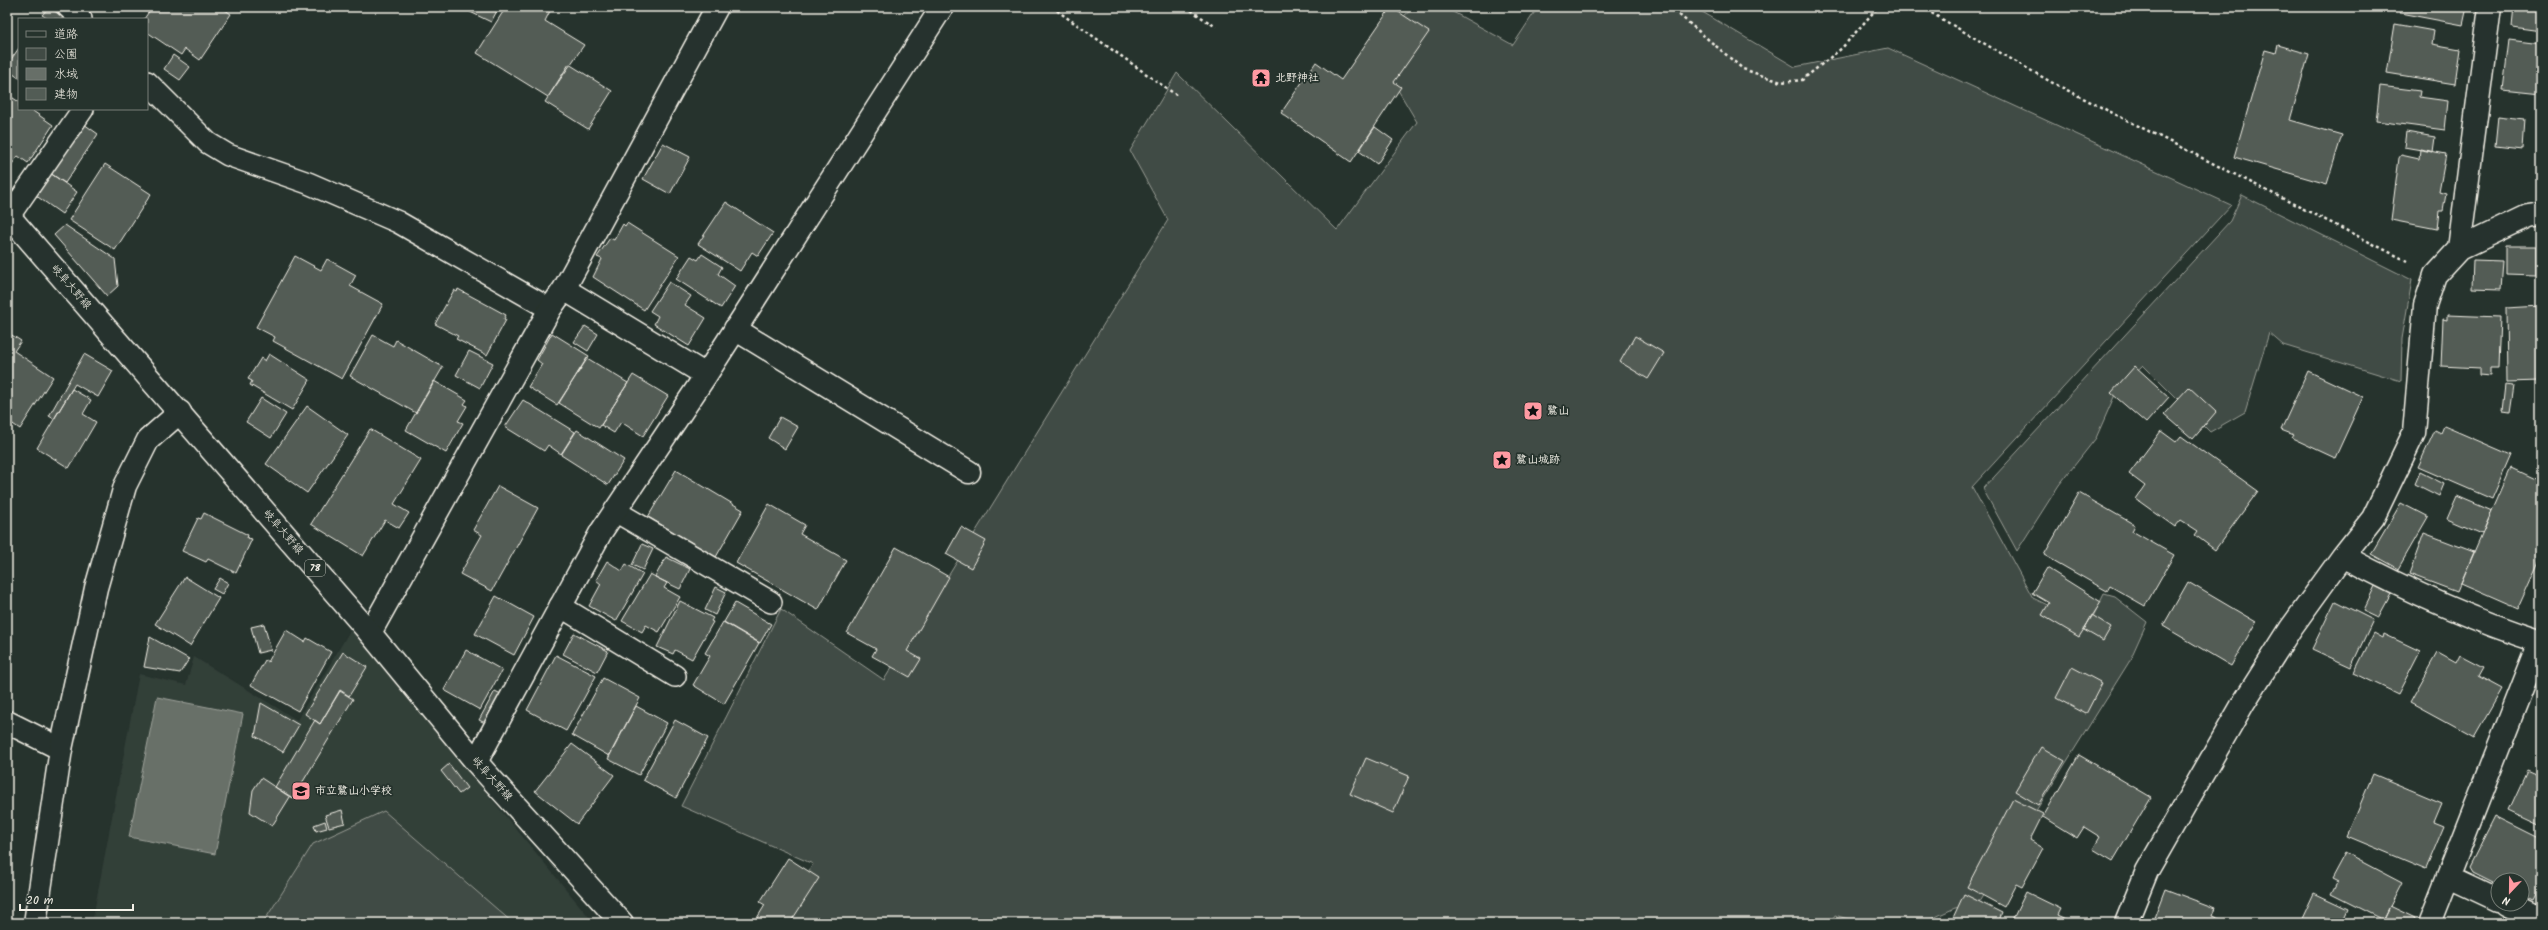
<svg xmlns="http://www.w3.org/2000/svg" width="2548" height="930" font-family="Kalam,'Klee One',sans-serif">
<rect width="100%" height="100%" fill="#26332d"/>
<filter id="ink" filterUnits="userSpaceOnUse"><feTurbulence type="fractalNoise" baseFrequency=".025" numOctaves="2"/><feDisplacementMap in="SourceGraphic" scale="8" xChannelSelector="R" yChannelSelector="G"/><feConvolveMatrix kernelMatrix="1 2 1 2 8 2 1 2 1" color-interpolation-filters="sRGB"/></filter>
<g filter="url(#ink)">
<path fill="#333f39" d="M351,629l243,294h-502l47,-249 47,11 8,-28 103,63z"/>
<path fill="#414b45" stroke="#9a9e96" d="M1415,7h29l69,38 25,-38h156l101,60 93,-19 343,157 -259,282 61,111 56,27 15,-31 11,3 32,25 -18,40 -152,243 -22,3 -33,15h-62l-25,-8 -5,8h-1052l35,-59 -132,-58 100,-197 103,71 284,-460 -38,-69 47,-78 160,157 80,-108 -47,-79z
M2242,195l170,85 -10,59 -1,42 -118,-36 -14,-12 -24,79 -35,20 -67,-67 -26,25 -21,48 -37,47 -42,66 -34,-62 247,-268z
M384,811l129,112h-250l50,-79z"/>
<path fill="#676f68" stroke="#9fa39b" d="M157,697l86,17 -28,140 -86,-17z"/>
<path fill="#525c55" stroke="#f4f1e8" d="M49,7l16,12h-17l-6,-4z
M152,7h69l10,7 -31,46 -15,-11 -4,6 -34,-23v-13h-3z
M465,7h34l-8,15 -27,-13z
M506,7h46l-7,14 39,24 -36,52 -71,-44z
M1391,7l38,25 -35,50 7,5 -50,75 -70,-49 35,-51 25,18z
M2401,7h66l-4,18 -63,-12z
M2514,7h27v24l-29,-4z
M2395,24l39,7 -2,13 28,5 -5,35 -68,-11z
M2509,40l32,4v50l-38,-4z
M2278,45l31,9 -19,66 52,15 -15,49 -93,-27 31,-107 11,3z
M19,48v30l-12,-8v-5z
M173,55l17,12 -10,13 -16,-11z
M569,64l43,27 -24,38 -43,-27z
M2380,86l40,5 -1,6 29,4 -3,29 -69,-9z
M7,94l12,8v7h11l23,16 -25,38 -10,-7 -6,8 -5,-3z
M2498,116l26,3 -2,30 -27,-3z
M84,124l14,10 -33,49 -15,-10z
M1375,127l18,13 -16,24 -18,-13z
M2406,132l29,5 -2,15 -29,-5z
M663,143l27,14 -20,37 -27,-15z
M2420,149l26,5 -7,38 7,2 -3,17h-4l-2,18 -46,-9 8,-62 2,-3 18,4z
M105,164l46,30 -36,56 -46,-30z
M50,173l27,19 -15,22 -27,-19z
M726,202l47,31 -15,23 -6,-4 -12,19 -42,-27z
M627,223l52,33 -35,54 -51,-33 9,-18 -5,-2 13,-19 4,2 9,-16 2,2z
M65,225l50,34 3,27 -11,10 -53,-61z
M2506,246h30v29l-30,-1z
M702,254l20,13 -4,7 17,12 -14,22 -45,-29 15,-23 7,4z
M295,256l26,14 6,-11 29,16 -6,11 33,18 -41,75 -69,-38 2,-4 -19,-10z
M2473,260l30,1 -2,28 -29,-1z
M669,282l22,14 -6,9 21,13 -17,28 -35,-22 4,-8 -8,-5z
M458,289l48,26 -2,4 2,1 -19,35 -31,-16 2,-3 -23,-12 19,-34 3,2z
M2541,306v75l-34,1 -1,-74z
M2447,315l53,2 -2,51h-8v8l-11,-1v-7l-38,-2 2,-47 4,1z
M585,326l13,8 -10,17 -14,-9z
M7,332l14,9 -7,10 39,26 -33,52 -13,-9z
M552,333l37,23 -32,49 -29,-18 14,-23 -5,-4z
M373,335l20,11 3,-6 47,27 -27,46 -66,-37z
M1635,336l29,17 -16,26 -28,-17z
M469,351l24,12 -13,25 -24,-13z
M84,354l29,17 -15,26 -23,-13 -21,35 -5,-3z
M269,354l41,26 -18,30 -42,-25 2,-4 -4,-2 13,-21 4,3z
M587,358l41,25 -29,45 -40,-25z
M2135,366l34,31 -23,26 -35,-30z
M2308,371l55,26 -28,61 -43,-20 2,-3 -13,-5z
M633,375l35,21 -25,40 -22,-14 -7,11 -13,-8z
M434,381l33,19 -3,4 3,2 -9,15 5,2 -17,30 -40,-23z
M2505,384l8,1 -4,27 -7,-1z
M2189,387l27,25 -23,27 -29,-25z
M72,389l19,11 -8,14 13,8 -27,46 -32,-20z
M261,398l25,16 -15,24 -25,-16z
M523,400l52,32 -14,22 -13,-9 -4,6 -39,-24z
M307,406l41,29 -41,58 -41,-29z
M780,417l18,10 -13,22 -17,-11z
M2444,426l67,29 -19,44 -74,-32 17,-37 6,3z
M370,429l51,31 -27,44 15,9 -10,15 -14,-8 -22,36 -52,-32z
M577,430l47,30 -16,25 -47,-30z
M2161,431l15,11 5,-6 77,55 -43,59 -20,-15 3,-4 -17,-11 -6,7 -39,-28 9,-13 -16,-12z
M2511,468l30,14v75l-23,51 -57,-25z
M676,470l67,40 -27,47 -68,-40z
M2420,472l24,12 -5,12 -24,-12z
M498,486l40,22 -46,83 -32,-17 22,-39 -9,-5z
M2079,493l56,32 -3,6 42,24 -29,51 -35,-20 -3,5 -63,-36z
M2457,496l35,15 -10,23 -35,-15z
M2401,503l27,14 -30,52 -27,-15z
M769,504l36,21 -5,9 46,26 -28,50 -82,-47z
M204,513l44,22 -1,3 5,1 -16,34 -28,-14 -2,3 -24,-11 16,-33 3,1z
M961,527l25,14 -15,27 -25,-14z
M2424,533l50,19 -17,40 -48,-18z
M642,544l11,5 -10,21 -11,-5z
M896,547l53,30 -42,74 14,8 -11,18 -38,-21 4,-7 -29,-16z
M666,557l24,12 -10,20 -25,-12z
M607,561l15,10 4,-7 17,10 -27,47 -27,-15 12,-22 -5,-4z
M2047,568l54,34 -22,35 -37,-22 7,-12 -17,-10z
M650,574l17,9 -3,5 16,9 -21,35 -13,-7 -4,7 -20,-11z
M185,577l34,21 -29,48 -35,-22z
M220,578l8,5 -6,11 -9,-5z
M2188,582l68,40 -25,44 -68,-40z
M2375,586l16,8 -13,24 -15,-7z
M716,587l10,5 -11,23 -10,-5z
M496,596l38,21 -20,38 -39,-21z
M680,601l33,17 -2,3 2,1 -21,37 -17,-9 -2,4 -16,-7z
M2335,601l38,19 -22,47 -39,-18z
M735,603l36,21 -11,19 -36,-21z
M2092,615l19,12 -8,14 -19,-11z
M723,622l36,21 -35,61 -31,-19 17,-29 -5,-3z
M264,624l7,26 -13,3 -7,-26z
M286,630l19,12 2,-4 24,14 -33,59 -47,-26 14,-25 3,2z
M574,633l34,18 -11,21 -34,-18z
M2374,633l9,5 1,-4 36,17 -22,43 -44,-21z
M150,637l39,22 -9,14 -36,-6z
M466,650l36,20 -22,40 -36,-20z
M343,652l24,15 -18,29 -9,-6 -20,34 -15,-10z
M2438,653l18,10 4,-8 23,12 -5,9 24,13 -28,49 -64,-35z
M556,655l40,21 -30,55 -39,-21z
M2072,667l30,16 -16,31 -30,-16z
M603,678l37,20 -31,58 -37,-21z
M340,691l13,8 -60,99 -18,-11 40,-67 5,4z
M495,691l6,3 -16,29 -6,-3z
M261,703l38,22 -16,27 -28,-16z
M636,706l31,17 -28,52 -31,-16z
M675,720l33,18 -32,60 -33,-18z
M572,744l42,31 -37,49 -42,-33z
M2041,747l24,14 -27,44 -23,-14z
M2079,755l72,42 -38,64 -20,-12 7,-12 -16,-10 -7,11 -34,-21z
M1366,758l43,18 -16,37 -43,-19z
M449,764l18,24 -8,6 -18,-23z
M2527,771l14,6v48l-32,-15z
M2373,774l69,29 -8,19 10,4 -18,43 -79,-33z
M261,778l29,19 -18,29 -22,-14 3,-22z
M2013,799l30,15 -13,26 13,8 -21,39 -6,-3 -12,23 -37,-20z
M342,810l3,13 -16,4 -4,-12z
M2495,816l46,23v47l-8,16 -11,-5v-17h-24v5l-26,-13 -3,-5z
M325,821l2,7 -11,3 -2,-6z
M2345,853l57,30 -19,37 -52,-26 6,-12 -6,-3z
M788,858l31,20 -29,45h-36l11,-18 -5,-3z
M2165,889l50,19 -3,8 17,7h-77z
M2026,892l35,17 -3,6 17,8h-64z
M2314,893l34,16 -6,14h-42z
M1964,894l38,19 -4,10 -47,-1z
M2390,906l25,12 -2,5h-20l-9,-4z"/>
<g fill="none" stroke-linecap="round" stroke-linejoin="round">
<defs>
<path id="lane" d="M68,7l13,12
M147,82l61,61 20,12 80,28 90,39 152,87
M9,216l74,-107
M615,511l156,91
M560,606l115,70"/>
<path id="street" d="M2459,249l31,-242
M564,289l142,86
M735,329l234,143
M2343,556c63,34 129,64 198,86
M370,633l180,-324 14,-20 153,-282
M7,722l54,27
M476,762l125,-230 105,-157 236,-368
M2449,877l49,23
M2506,904l35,17
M2126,923l21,-52 97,-169 47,-74 52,-72 30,-38 41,-85 11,-128 10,-30 24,-26 69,-33 13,-2
M2430,923l110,-281"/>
<path id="secondary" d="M35,923l26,-174 35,-161 29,-102 23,-46 32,-28"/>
<path id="primary" d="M7,214l363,419 106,129 146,161"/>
</defs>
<use href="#lane" stroke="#f4f1e8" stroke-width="24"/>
<use href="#street" stroke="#f4f1e8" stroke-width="25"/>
<use href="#secondary" stroke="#f4f1e8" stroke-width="25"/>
<use href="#primary" stroke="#f4f1e8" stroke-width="25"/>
<path stroke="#f4f1e8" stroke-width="2.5" stroke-dasharray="3 3" stroke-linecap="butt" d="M1052,7l124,88
M1186,7l30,20
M1670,7l73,62 38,13 21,-2 40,-32 36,-41
M1921,7l130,75 356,179"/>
<use href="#lane" stroke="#26332d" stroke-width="21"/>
<use href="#street" stroke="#26332d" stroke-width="22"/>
<use href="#secondary" stroke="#26332d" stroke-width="22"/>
<use href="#primary" stroke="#26332d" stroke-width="22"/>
</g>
</g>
<defs>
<symbol id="temple-square" viewBox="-11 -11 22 22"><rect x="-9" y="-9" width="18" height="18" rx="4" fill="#ff9aa2" stroke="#26332d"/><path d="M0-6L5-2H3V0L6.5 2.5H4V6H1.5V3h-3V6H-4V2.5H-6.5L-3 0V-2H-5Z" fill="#111"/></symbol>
<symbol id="sight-square" viewBox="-11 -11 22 22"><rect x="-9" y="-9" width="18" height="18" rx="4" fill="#ff9aa2" stroke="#26332d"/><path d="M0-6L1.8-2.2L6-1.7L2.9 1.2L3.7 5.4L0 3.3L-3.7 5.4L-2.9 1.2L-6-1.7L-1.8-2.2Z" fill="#111"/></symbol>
<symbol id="school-square" viewBox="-11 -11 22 22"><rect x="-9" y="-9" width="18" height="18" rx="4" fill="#ff9aa2" stroke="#26332d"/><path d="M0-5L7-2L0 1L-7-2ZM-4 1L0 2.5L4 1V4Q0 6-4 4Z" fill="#111"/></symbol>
</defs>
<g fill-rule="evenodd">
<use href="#temple-square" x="1250" y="67" width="22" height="22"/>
<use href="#sight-square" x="1522" y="400" width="22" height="22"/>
<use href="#sight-square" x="1491" y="449" width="22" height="22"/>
<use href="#school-square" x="290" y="780" width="22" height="22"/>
</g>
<g text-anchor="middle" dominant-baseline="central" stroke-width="3.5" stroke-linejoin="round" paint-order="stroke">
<rect fill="#26332d" stroke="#b6b8b0" stroke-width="1" x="305" y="560" width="20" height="16" rx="3"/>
<g font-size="10" font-weight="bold" fill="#f4f1e8">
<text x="315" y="568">78</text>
</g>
<g font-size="11" font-weight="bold" fill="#f4f1e8" stroke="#26332d" text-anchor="start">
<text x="1275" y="78">北野神社</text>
<text x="1547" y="411">鷺山</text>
<text x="1516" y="460">鷺山城跡</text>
<text x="315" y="791">市立鷺山小学校</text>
</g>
<g font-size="11" fill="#f4f1e8" stroke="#26332d">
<text transform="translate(71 287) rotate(49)">岐阜大野線</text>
<text transform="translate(283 532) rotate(49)">岐阜大野線</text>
<text transform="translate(492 779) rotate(48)">岐阜大野線</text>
</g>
</g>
<rect width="2548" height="930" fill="none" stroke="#26332d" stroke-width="24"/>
<rect x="12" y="12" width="2524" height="906" fill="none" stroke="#f4f1e8" stroke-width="1.5" filter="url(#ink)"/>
<rect x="18" y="18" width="130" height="92" fill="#26332d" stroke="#787f78"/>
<rect x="26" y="31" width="20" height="6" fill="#26332d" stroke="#787f78"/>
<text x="54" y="38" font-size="12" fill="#f4f1e8">道路</text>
<rect x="26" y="48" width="20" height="12" fill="#414b45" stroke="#787f78"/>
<text x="54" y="58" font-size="12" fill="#f4f1e8">公園</text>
<rect x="26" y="68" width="20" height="12" fill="#676f68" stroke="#787f78"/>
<text x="54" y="78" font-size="12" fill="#f4f1e8">水域</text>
<rect x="26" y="88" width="20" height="12" fill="#525c55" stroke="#787f78"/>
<text x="54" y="98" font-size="12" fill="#f4f1e8">建物</text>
<g transform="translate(2510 892) rotate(202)"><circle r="19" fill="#26332d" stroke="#787f78"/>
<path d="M0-3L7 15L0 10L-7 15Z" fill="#ff9aa2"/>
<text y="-6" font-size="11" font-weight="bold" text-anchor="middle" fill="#f4f1e8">N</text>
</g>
<path d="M20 904v6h113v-6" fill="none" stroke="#f4f1e8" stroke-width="2"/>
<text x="26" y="904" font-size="12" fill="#f4f1e8" stroke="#26332d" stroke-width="3" paint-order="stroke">20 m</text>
</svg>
